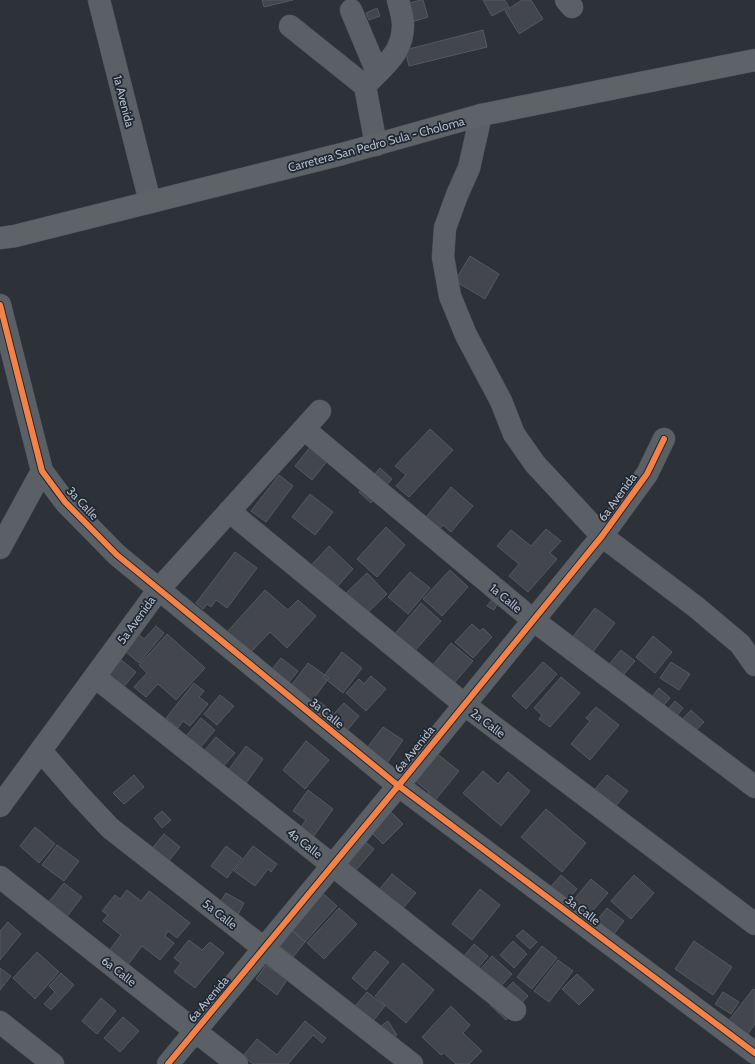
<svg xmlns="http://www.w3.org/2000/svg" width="755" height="1064" font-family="Cabin,sans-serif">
<rect width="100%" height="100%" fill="#2c3238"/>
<path fill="#43474d" stroke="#54595f" d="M262,0h31l-29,7z
M421,0h2l5,17 -20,6 -6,-18z
M483,0h22l4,7 -17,9z
M522,0h9l12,19 -24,15 -14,-23z
M377,8l3,8 -11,4 -3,-7z
M483,30l4,17 -78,19 -4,-16z
M470,256l29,18 -14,25 -30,-18z
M430,429l23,21 -44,47 -13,-11 10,-11 -11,-9z
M311,446l17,14 -16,20 -17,-14z
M380,468l12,11 -21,24 -12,-11z
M279,475l14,11 -27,36 -15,-11z
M451,487l22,19 -22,26 -8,-7 -8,10 -14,-12z
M310,494l23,18 -18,23 -23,-18z
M386,527l19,18 -28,32 -20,-18z
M546,529l15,12 -11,12 7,6 -29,33 -19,-16 10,-12 -22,-18 14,-16 20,16z
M329,546l24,23 -18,20 -30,-17z
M235,552l22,16 -30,40 -11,-8 -5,7 -4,-3 -4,5 -7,-6z
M450,570l18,17 -26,29 -19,-17z
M410,572l20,16 -22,26 -20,-17z
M367,573l20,21 -27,26 -14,-27z
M265,590l23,20 10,-10 18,16 -29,32 -17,-16 -20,21 -23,-21z
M493,598l6,3 -5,9 -7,-4z
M421,603l20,18 -28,32 -20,-17z
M595,608l20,15 -27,35 -20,-15z
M472,624l8,7 3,-3 9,9 -19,21 -18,-16z
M156,626l8,7 -25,30 -20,-17 14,-17 11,10z
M167,634l38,34 -29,32 -18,-16 -12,13 -12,-10 13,-14 -8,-8z
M653,636l19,16 -17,21 -19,-16z
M451,643l22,18 -24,28 -21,-18z
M621,650l14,11 -15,18 -14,-11z
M342,652l20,16 -19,25 -20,-16z
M115,655l21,17 -16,19 -20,-17z
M281,658l17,13 -13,16 -17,-13z
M543,662l14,12 -31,35 -14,-13z
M671,662l19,12 -11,16 -19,-12z
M308,663l21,15 -15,20 19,14 -9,11 -39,-29z
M371,676l15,13 -20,22 -20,-18 13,-14 5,5z
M561,677l19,16 -30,34 -11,-8 3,-4 -8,-7z
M194,683l10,8 -5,6 9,7 -18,22 -7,-5 -5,7 -12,-10z
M659,688l11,10 -12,14 -11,-9z
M220,695l14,11 -17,19 -13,-11z
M675,701l8,7 -11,14 -9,-7z
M344,703l15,13 -13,16 -16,-14z
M596,707l23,18 -29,35 -19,-16 19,-23 -4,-3z
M691,710l13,12 -15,16 -13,-12z
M201,718l14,12 -15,18 -14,-12z
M383,727l20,13 -16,23 -20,-15z
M216,737l19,16 -20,23 -19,-16z
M306,741l23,19 -24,29 -22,-19z
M246,746l17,13 -21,30 -18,-13z
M436,753l23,18 -27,33 -8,-6 5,-6 -15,-12z
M483,771l15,13 10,-12 22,19 -29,35 -38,-33z
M134,775l10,12 -20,17 -11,-11z
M607,775l21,16 -22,27 -21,-17z
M308,790l25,19 -25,35 -7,-17 5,-7 -13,-9z
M384,805l19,19 -20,20 -19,-19z
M546,809l40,34 -24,29 -41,-35z
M162,811l9,9 -9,8 -8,-10z
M35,827l20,17 -16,19 -19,-17z
M164,834l16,13 -19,24 -17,-13z
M363,840l11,9 -23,27 -11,-9z
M57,845l22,16 -15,20 -22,-16z
M226,846l16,12 -15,20 -16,-12z
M253,846l24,18 -6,8 -3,-3 -13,17 -21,-15z
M392,874l24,19 -14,16 -23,-19z
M561,875l16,14 -12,14 -16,-14z
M634,875l20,18 -23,26 -20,-18z
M591,879l17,14 -26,30 -16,-14z
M64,883l18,14 -27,35 -15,-19z
M317,888l20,18 -32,36 -19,-18z
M480,889l20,16 -28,35 -20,-16z
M127,890l14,11 8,-10 41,32 -13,15 -9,-7 -3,5 9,7 -14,17 -18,-14 -18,24 -19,-14 16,-21 -18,-14 5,-6 -6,-4 13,-16 5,4z
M226,893l18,10 -10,19 -19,-11z
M339,908l18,16 -33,35 -17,-16z
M607,908l17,13 -18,23 -17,-14z
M8,922l13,12 -21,26v-29z
M288,927l17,15 -12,15 -18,-14z
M523,930l14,12 -7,7 -14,-13z
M189,940l13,10 8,-8 14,11 -29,35 -21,-16 7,-9 -7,-5z
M513,941l14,13 -13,14 -14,-13z
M694,941l38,26 -19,28 -38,-26z
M474,944l14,12 -19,23 -14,-12z
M542,946l15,12 -25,31 -15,-12z
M375,951l14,11 -23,28 -14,-12z
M37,952l22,20 -24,27 -22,-21z
M492,956l20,18 -22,24 -20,-17z
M558,960l15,11 -24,31 -15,-11z
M403,963l31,27 -28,33 -31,-27z
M266,965l21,15 -10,15 -21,-16z
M0,968l11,8 -11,14z
M61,973l13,12 -23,25 -7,-6 11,-12 -6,-6z
M577,974l17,16 -15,15 -17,-16z
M513,982l15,14 -22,24 -16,-15z
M753,989l2,1v34l-16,22 -19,-14z
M367,992l18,14 -21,26 -18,-15z
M723,992l16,10 -8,12 -16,-10z
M101,998l15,13 -19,23 -15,-13z
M451,1006l19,19 -7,8 19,18 -13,13h-13l-12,-11 -3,2 -19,-18z
M123,1017l16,14 -19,21 -16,-14z
M305,1021l21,17 -4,5 -9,-8 -25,29h-35l-10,-8 14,-17 20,16z
M388,1021l9,14 -20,13 -9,-13z"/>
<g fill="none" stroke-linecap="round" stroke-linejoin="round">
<defs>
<path id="minor" d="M99,0l51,202
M566,0l6,7
M351,10l26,62
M290,26l75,60
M481,115l-12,53 -12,27 -12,33 -2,29 7,39 16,39 35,66 13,33 21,30 67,72 94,71 44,37 15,21
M376,145l-11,-59c18,-20 38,-32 38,-61 0,-8 -3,-17 -5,-25
M0,305l42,166 23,31 52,53 278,228 360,270
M304,429l229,191 222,167
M229,511l236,194 290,219
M0,548l42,-77
M95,677l420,333
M41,751l39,45 30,32 302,236
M0,806l159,-217 161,-178
M0,877l237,187
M0,1022l53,42
M168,1064l231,-279 203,-249 45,-62 17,-35"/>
<path id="major" d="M0,238l15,-2 327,-82 139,-39 274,-55"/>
</defs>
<use href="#minor" stroke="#4a4e53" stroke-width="23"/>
<use href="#major" stroke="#4a4e55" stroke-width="23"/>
<use href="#minor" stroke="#5b6067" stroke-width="22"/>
<use href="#major" stroke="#5e6368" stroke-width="22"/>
<defs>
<path id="cycleway" d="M0,305l42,166 23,31 52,53 278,228 360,270
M168,1064l231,-279 203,-249 45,-62 17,-35"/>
</defs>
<use href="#cycleway" stroke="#1f2733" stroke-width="8"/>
<use href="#cycleway" stroke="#f48246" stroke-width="6"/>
</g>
<g text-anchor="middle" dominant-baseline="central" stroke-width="3.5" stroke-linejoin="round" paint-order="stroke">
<g font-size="12" fill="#b6bec9" stroke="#1f2733">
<text transform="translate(124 101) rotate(76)">1a Avenida</text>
<text transform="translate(376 144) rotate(-15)">Carretera San Pedro Sula - Choloma</text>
<text transform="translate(617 497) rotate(-54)">6a Avenida</text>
<text transform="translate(83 503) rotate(47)">3a Calle</text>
<text transform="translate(506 598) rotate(40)">1a Calle</text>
<text transform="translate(136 620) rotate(-54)">5a Avenida</text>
<text transform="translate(327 713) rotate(39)">3a Calle</text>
<text transform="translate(488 723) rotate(37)">2a Calle</text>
<text transform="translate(414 749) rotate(-51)">6a Avenida</text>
<text transform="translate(305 843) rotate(38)">4a Calle</text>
<text transform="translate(583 910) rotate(37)">3a Calle</text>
<text transform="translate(220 914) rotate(38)">5a Calle</text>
<text transform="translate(119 971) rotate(38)">6a Calle</text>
<text transform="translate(208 999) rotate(-50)">6a Avenida</text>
</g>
</g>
</svg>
